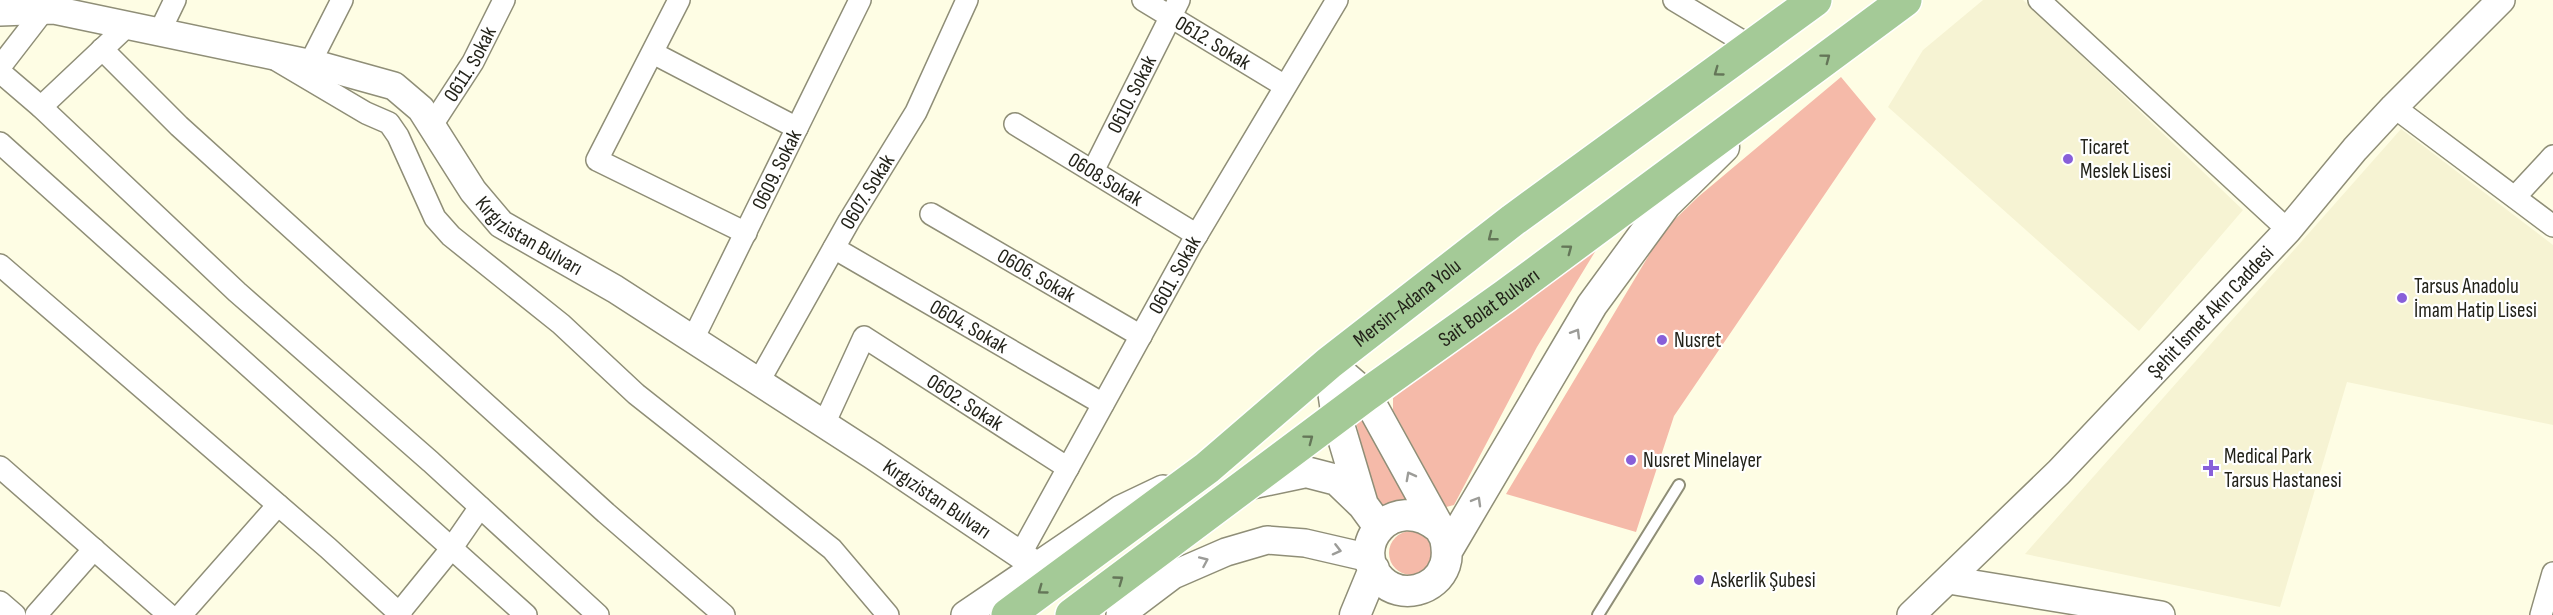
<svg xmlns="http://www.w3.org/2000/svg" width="2553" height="615" font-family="'Sofia Sans Condensed',sans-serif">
<rect width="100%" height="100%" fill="#fefde4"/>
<path fill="#f6f3d3" d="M1983,0h40l220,210 -104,121 -251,-224 35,-57z
M2401,129l152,116v180l-206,-43 -67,225 -255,-53z"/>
<path fill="#f5baa9" d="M1841,77l35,42 -202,297 -38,116 -130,-38 158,-264 34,-33z
M1604,237l-67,110 -83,158 -8,2 -53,-97v-12l117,-92z
M1361,415l50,87 -34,12 -21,-92z
M1389 553a22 22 0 1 1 44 0a22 22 0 1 1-44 0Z"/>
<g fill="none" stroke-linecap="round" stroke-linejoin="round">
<defs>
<path id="service" d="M1598,615l81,-130"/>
<g id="minor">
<path d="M679,0l-82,160 149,73"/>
<path id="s1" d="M1143,0l142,86"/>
<path d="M1674,0l78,47"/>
<path d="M2039,0l249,230"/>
<path d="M160,31l15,-31"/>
<path d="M102,49l77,77 427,387 118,102"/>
<path d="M653,53l144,75"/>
<path d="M278,61l88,52 23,10 9,13 37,82 16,18 110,88 75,70 196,155 56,66"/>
<path d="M310,63l32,-63"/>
<path d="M0,67l44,-57"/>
<path d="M0,72l41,35 196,185 194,170 167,153"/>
<path d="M41,107l87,-82"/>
<path d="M2394,107l159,119"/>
<path id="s2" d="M1015,124l182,111"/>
<path id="s3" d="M432,125l41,-63 31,-62"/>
<path d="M0,143l526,472"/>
<path id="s4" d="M1093,171l86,-171"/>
<path d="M2515,197l38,-41"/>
<path id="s5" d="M931,214l210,122"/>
<path id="s6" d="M834,248l269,156"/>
<path d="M0,265l328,283 73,67"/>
<path id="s7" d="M693,339l167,-339"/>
<path id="s8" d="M759,381l90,-160 67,-109 51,-112"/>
<path id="s9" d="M824,424l40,-87 204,131"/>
<path d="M0,467l169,148"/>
<path id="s10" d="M1020,555l172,-312 145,-243"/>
<path d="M0,602l15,13"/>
<path d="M399,613l52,-64 29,-42"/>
<path d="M36,615l58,-66"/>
<path d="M181,615l97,-110"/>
<path d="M2541,615l12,-42"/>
</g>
<g id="tertiary">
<path id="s11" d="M0,12l54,-2 268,56 72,20 27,23 52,82 28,33 114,65 257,166 165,111"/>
<path d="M1949,580l212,35"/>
<path d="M965,615l156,-106 42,-20"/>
<path d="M1120,615l53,-40 53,-23 41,-12 38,3 65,15"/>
<path id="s12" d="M1911,615l148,-143 229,-242 67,-81 39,-42 107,-107"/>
</g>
<path id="secondary" d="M1329,363l37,32 79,143c2,9 3,18 0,27 -9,26 -44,35 -64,15 -34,-34 12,-89 57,-53
M1329,363l8,55 26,87 16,22
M1249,484l57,-12 31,8 26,25
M1447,551l145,-246 74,-101 58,-57
M1355,615l19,-46"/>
<g id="trunk">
<path id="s13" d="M1008,615l199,-147 122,-105 184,-143 302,-220"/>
<path id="s14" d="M1072,615l294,-220 139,-99 400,-296"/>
</g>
</defs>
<use href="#service" stroke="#8f8e77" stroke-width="14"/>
<use href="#minor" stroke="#8f8e77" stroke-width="24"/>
<use href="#tertiary" stroke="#8f8e77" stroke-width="30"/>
<use href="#secondary" stroke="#8f8e77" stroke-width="33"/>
<use href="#trunk" stroke="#fff" stroke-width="36"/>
<use href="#service" stroke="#fff" stroke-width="10"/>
<use href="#minor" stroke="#fff" stroke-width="21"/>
<use href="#tertiary" stroke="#fff" stroke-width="27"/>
<use href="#secondary" stroke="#fff" stroke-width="30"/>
<use href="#trunk" stroke="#a4ca97" stroke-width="33"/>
</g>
<defs><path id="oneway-chevron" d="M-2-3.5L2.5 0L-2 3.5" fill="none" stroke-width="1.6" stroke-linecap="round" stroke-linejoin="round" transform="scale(1.5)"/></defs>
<g stroke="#647658">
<use href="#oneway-chevron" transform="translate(1826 58) rotate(-37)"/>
<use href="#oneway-chevron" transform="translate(1718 72) rotate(144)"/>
<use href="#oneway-chevron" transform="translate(1492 237) rotate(142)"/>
<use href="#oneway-chevron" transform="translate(1568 249) rotate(-37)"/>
<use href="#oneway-chevron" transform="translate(1309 439) rotate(-37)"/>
<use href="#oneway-chevron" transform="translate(1119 580) rotate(-36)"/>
<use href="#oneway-chevron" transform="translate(1042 590) rotate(144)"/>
</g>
<g stroke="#9c9c98">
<use href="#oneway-chevron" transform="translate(1576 333) rotate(-59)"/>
<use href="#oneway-chevron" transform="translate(1410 476) rotate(-118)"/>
<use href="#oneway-chevron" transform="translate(1477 501) rotate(-60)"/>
<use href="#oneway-chevron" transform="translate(1337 550) rotate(14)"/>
<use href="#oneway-chevron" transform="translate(1204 561) rotate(-24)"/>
</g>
<g fill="#885fd9" stroke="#fff" stroke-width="2">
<circle cx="2068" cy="159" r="6"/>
<circle cx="2402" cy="298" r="6"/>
<circle cx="1662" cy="340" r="6"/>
<circle cx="1631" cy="460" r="6"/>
<path d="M2208 459h6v6h6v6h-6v6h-6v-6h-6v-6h6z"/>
<circle cx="1699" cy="580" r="6"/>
</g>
<g text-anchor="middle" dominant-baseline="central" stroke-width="4.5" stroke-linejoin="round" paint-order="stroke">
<g font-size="21" fill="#23231a" stroke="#fff">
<text stroke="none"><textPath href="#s1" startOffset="82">0612. Sokak</textPath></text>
<text stroke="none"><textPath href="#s3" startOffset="72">0611. Sokak</textPath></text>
<text stroke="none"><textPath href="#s4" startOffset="86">0610. Sokak</textPath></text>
<text stroke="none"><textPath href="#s7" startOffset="189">0609. Sokak</textPath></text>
<text stroke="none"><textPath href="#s2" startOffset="106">0608.Sokak</textPath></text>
<text stroke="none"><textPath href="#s8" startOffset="218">0607. Sokak</textPath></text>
<text stroke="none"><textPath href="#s11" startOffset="608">Kırgızistan Bulvarı</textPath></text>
<text stroke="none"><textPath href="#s5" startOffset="122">0606. Sokak</textPath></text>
<text stroke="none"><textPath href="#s10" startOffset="320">0601. Sokak</textPath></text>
<text stroke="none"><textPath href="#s13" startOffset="507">Mersin-Adana Yolu</textPath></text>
<text stroke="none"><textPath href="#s14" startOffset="518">Sait Bolat Bulvarı</textPath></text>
<text stroke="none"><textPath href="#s12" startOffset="426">Şehit İsmet Akın Caddesi</textPath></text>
<text stroke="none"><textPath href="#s6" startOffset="156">0604. Sokak</textPath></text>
<text stroke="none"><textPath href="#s9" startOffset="216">0602. Sokak</textPath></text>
<text stroke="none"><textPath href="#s11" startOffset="1094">Kırgızistan Bulvarı</textPath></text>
</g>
<g font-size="21" fill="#23231a" stroke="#fff" text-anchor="start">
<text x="2080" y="147">Ticaret<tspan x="2080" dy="24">Meslek Lisesi</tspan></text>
<text x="2414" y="286">Tarsus Anadolu<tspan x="2414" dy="24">İmam Hatip Lisesi</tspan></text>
<text x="1674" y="340">Nusret</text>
<text x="2224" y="456">Medical Park<tspan x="2224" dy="24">Tarsus Hastanesi</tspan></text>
<text x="1643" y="460">Nusret Minelayer</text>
<text x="1711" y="580">Askerlik Şubesi</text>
</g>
</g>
</svg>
